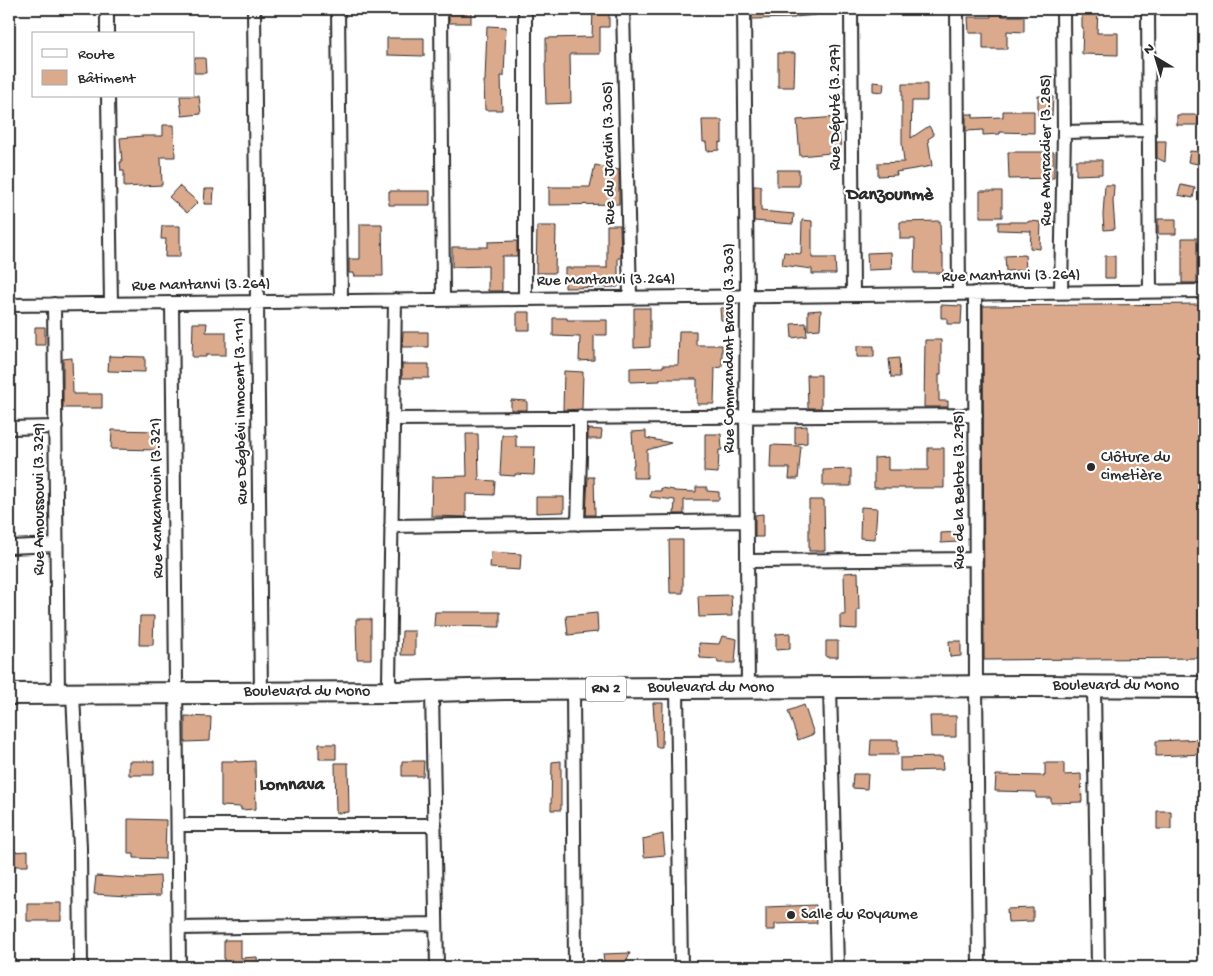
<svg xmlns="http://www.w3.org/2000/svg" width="1213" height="976" font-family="'Gochi Hand',sans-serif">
<rect width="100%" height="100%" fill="#fff"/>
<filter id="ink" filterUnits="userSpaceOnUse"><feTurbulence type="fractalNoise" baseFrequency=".02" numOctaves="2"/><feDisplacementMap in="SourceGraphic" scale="10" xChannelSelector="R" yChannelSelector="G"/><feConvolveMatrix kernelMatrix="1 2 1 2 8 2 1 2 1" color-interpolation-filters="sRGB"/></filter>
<g filter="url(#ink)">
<path fill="#dbaa8d" stroke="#2b2b2b" d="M449,9h22v14h-22z
M593,9h16v18h-9v27h-30l1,49 -25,1 -1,-41h1v-25l46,-1z
M752,9h63l1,6 -21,2v1l-43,1z
M991,9h11v7h22v16l-17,-1v18h-24v-16h-14l-1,-16h23z
M1082,9h16l-1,24h21v22l-36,-1 1,-27h-1z
M487,26l19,1 -2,49h-3l1,34h-17l-1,-29h1z
M387,38h37v18l-37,-1z
M778,53h17l-1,34h-16z
M194,58h11l1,15h-12z
M873,82l11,1 -1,9 -10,-1z
M902,84h25v17h-15l-1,37 18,-12 5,9 -6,4 4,27 -36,6 1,3 -19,1v-13l26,-1 -2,-19z
M180,96h19l2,18 -19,2z
M1038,96l15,1 -1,19 -14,-1z
M1003,111h31v22l-34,-1v2l-17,1v-5l-17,1v-17h7v4l30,-1z
M1177,115h21v10h-21z
M838,117l3,35 -41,4 -3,-36z
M702,120h20v22l-3,1v7l-12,1 -1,-9h-3z
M163,125h11l1,32h-14l1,28 -38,2v-16h-3l-1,-9h2l-2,-24 23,-2h20z
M1157,141h9l-1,21 -8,-4z
M1190,151l10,1 -2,12 -10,-2z
M1008,152h46v26l-45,1z
M1076,160h26v14l-26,1z
M595,165l24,5v34l-70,1v-18h41z
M777,170h22v16h-22z
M1105,185h9l-1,17 2,27 -11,1 -1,-15z
M1181,185l14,3 -2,10 -15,-3z
M179,186l19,16 -11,11 -18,-16z
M754,186h7v25l33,3 -1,10 -39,-3z
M205,189h9l-1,15h-9z
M389,191h41v14h-41z
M980,191h22v26h-22z
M1158,219h18v15h-18z
M802,220l10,1v37h23l1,16h-24v-5l-30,-4 2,-13 17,2z
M940,221l1,33h2v19h-29l1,-34h-15v-17z
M1029,221l12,1 -1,27 -10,-1 1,-17 -33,-1v-8h31z
M360,224h22l1,52h-29v-3h-5v-14h11z
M607,225h13l1,33h-3v29l-53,1v-20h42z
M162,226h18v31h-15l1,-18h-5z
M537,226h19l-1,47h-19z
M1182,238h15v45h-15z
M517,241v15h-15v35h-14v-25l-36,1v-20h36v-5z
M891,252l1,17 -24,1 -1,-17z
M1025,255l1,15 -20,1 -1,-15z
M1105,256h10v22h-10z
M1204,304v354l-220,2 -1,-354z
M941,305l21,1 -1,18h-14v-6h-6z
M634,308h16v39l-16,1z
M720,308h12l1,12h-12z
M821,310l-1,19 -12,1v-19z
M517,312h13v18h-13z
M553,318h14v2h40v15h-13v25l-15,1 1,-24 -27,-1z
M193,323h14l-1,9h20v23h-20v2h-14z
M806,323l1,13 -15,2 -1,-14z
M35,327h10v18h-10z
M679,331h17v14h26v22l-7,1 -1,36h-17v-25h-37v2l-30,1v-14l33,-1v-2h15z
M403,332h25v15h-26z
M925,340h16v34h-2v27h9v6h-24z
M857,346h17v11h-17z
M109,356l36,1v15l-37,-1z
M72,358l1,36h29v14h-39v-49z
M899,358l1,19h-9l-2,-18z
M402,364h27v14h-27z
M564,371l19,1 -1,37 -19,1z
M807,375h14v33h-13z
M511,400l16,1v9h-16z
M807,426v17l-12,1v-17z
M588,429l14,1 -1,9h-13z
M112,430l48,1 -1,19 -48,-1z
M646,431v7l25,5 -24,7v28h-14v-13h1l-2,-33z
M466,434h12l1,46 16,1 -1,14 -28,-1v23l-35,-1 1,-39 35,-1z
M705,434h16l1,16h-3l-1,23 -14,-1v-11h1z
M502,435h14v12h19l-1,28 -19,-1v2l-15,-1z
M771,445l30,1 -3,33h-9l1,-11h-20z
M928,448h16v40h-70v-30l14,-1v13h40z
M851,469v17h-28v-16z
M588,477h6l1,38h-9z
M696,487h11v4l12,1v8h-35v14h-10l1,-14 -25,-3 1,-6h10v-3l13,2v1l22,1z
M536,497h28v15l-28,1z
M809,500h15l1,51h-16z
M861,507l16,1 -2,31 -15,-1z
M763,514v23h-8v-22z
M959,532v10l-18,1v-10z
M669,540h14v53h-13z
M491,552l30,2 -1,16 -30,-2z
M858,572l1,38h-2v19l-17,-1v-13h5l-1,-42z
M731,595l1,21 -33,1 -1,-21z
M435,612h65v15l-66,-1z
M597,613l1,19 -30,3 -2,-19z
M140,616h14l-1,29h-14z
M356,619h15v40h-14z
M402,631h13v24h-14z
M790,633v16l-14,1v-16z
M722,636l15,3 -2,24h-17l-1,-4 -17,-1 -1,-15 20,1z
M826,641h12v16h-12z
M949,641h12v15l-11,1z
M653,703h10l-1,44h-6z
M804,705l10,29 -16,6 -10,-29z
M185,716l26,1 -1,24 -25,1z
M930,716h26v21h-25z
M1204,739v15l-48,2v-15z
M871,740h27v15h-28z
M319,744h17v15h-17z
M942,757l1,13 -43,1v-13z
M129,761h25v14h-25z
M221,761h16v1l18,-1 1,48 -15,1v-3l-20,-1z
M402,761h22l-1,15h-21z
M561,761v49h-10l1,-48z
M335,763h13l1,49 -13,1z
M1045,763h19v12l17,-1 1,28 -31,1v-5h-15v-6l-41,-1 1,-16 49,1z
M853,774h15l-1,15 -15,-1z
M1157,811h14v18h-14z
M128,819l38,1 -1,39 -31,-1v-4h-6z
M663,834l2,21 -21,2 -1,-18z
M28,851v15h-14l-1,-14z
M96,876l48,3v-2l16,-1 1,19 -33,1 -34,-2z
M27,903h34v18h-34z
M816,905l1,18 -42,1v6h-9v-23z
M1033,908v13l-25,1 -1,-13z
M224,940h17v18l16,-1 1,10h-34z
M630,953l-4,10 -22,-1 -1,-8z"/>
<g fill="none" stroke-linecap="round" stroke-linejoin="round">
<defs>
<path id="minor" d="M107,9v25
M254,9l7,683
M338,9l3,292
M441,9l2,291
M525,9v290
M623,9l7,288
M744,9l3,287 -1,120 2,272
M851,9l2,286
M957,9l2,285
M1148,9l2,282
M108,96l3,208
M1064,132l85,-2
M1061,292l3,-160 -1,-123
M975,293l1,393 3,281
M395,300l-6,383 9,9
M172,303l7,664
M54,304l4,389
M9,305l1195,-14
M393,419l583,-4
M9,428l47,-1
M578,524l2,-69v-38
M391,526l355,-5
M9,547l47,-2
M747,561l229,-2
M830,687l7,280
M1094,687l4,280
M677,688l4,279
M573,689l2,278
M432,691l5,276
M73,693l7,155 1,119
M178,825h257
M179,928l257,-4"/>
<path id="primary" d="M9,694l389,-2 106,-3 527,-3 173,1"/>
</defs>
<use href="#minor" stroke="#2b2b2b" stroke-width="16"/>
<use href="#primary" stroke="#2b2b2b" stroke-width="24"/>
<use href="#minor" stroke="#fff" stroke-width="12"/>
<use href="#primary" stroke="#fff" stroke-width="20"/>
</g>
</g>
<g fill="#2b2b2b" stroke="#fff" stroke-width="2">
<circle cx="1091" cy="467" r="5"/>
<circle cx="791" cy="915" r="5"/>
</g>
<g text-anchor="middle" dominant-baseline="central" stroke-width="4.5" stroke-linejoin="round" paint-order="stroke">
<rect fill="#fff" stroke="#6b6b6b" stroke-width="1" x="586" y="676.5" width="40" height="25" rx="4"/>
<g font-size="15" font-weight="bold" fill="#2b2b2b">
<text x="606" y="689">RN 2</text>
</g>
<g font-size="16" fill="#2b2b2b" stroke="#fff">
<text transform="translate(836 107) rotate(-90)">Rue Député (3.297)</text>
<text transform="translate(1047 150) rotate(-90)">Rue Anarcadier (3.285)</text>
<text transform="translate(610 153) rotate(-91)">Rue du Jardin (3.305)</text>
<text transform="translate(1011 277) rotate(-1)">Rue Mantanvi (3.264)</text>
<text transform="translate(606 281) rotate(-1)">Rue Mantanvi (3.264)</text>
<text transform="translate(201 286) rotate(-1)">Rue Mantanvi (3.264)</text>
<text transform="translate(730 348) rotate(-90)">Rue Commandant Bravo (3.303)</text>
<text transform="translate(242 411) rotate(-91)">Rue Dégbévi Innocent (3.111)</text>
<text transform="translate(960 490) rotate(-90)">Rue de la Belote (3.295)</text>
<text transform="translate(158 498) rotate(-91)">Rue Kankanhouin (3.321)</text>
<text transform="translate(40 499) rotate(-90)">Rue Amoussouvi (3.329)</text>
<text x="1116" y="686">Boulevard du Mono</text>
<text x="711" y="688">Boulevard du Mono</text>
<text x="307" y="692">Boulevard du Mono</text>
</g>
<g font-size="16" fill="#2b2b2b" stroke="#fff" text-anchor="start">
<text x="1101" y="458">Clôture du<tspan x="1101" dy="18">cimetière</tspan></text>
<text x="801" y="915">Salle du Royaume</text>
</g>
<g font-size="18" font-weight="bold" fill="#2b2b2b" stroke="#fff">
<text x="890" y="195">Danzounmè</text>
<text x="292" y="785">Lomnava</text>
</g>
</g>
<rect width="1213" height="976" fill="none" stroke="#fff" stroke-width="30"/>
<rect x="15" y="15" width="1183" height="946" fill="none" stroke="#2b2b2b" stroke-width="2" filter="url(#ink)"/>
<rect x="32" y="32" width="162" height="65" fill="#ffffff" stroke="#aaaaaa"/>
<rect x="42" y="49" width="25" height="8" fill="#ffffff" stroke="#aaaaaa"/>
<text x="78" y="58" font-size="15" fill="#2b2b2b">Route</text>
<rect x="42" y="70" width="25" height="15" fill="#dbaa8d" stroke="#aaaaaa"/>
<text x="78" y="82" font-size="15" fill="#2b2b2b">Bâtiment</text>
<g transform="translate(1156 58) rotate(322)" stroke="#ffffff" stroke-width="4" paint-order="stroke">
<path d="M0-4L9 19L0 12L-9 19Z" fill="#2b2b2b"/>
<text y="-8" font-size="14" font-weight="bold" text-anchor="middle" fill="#2b2b2b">N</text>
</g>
</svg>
